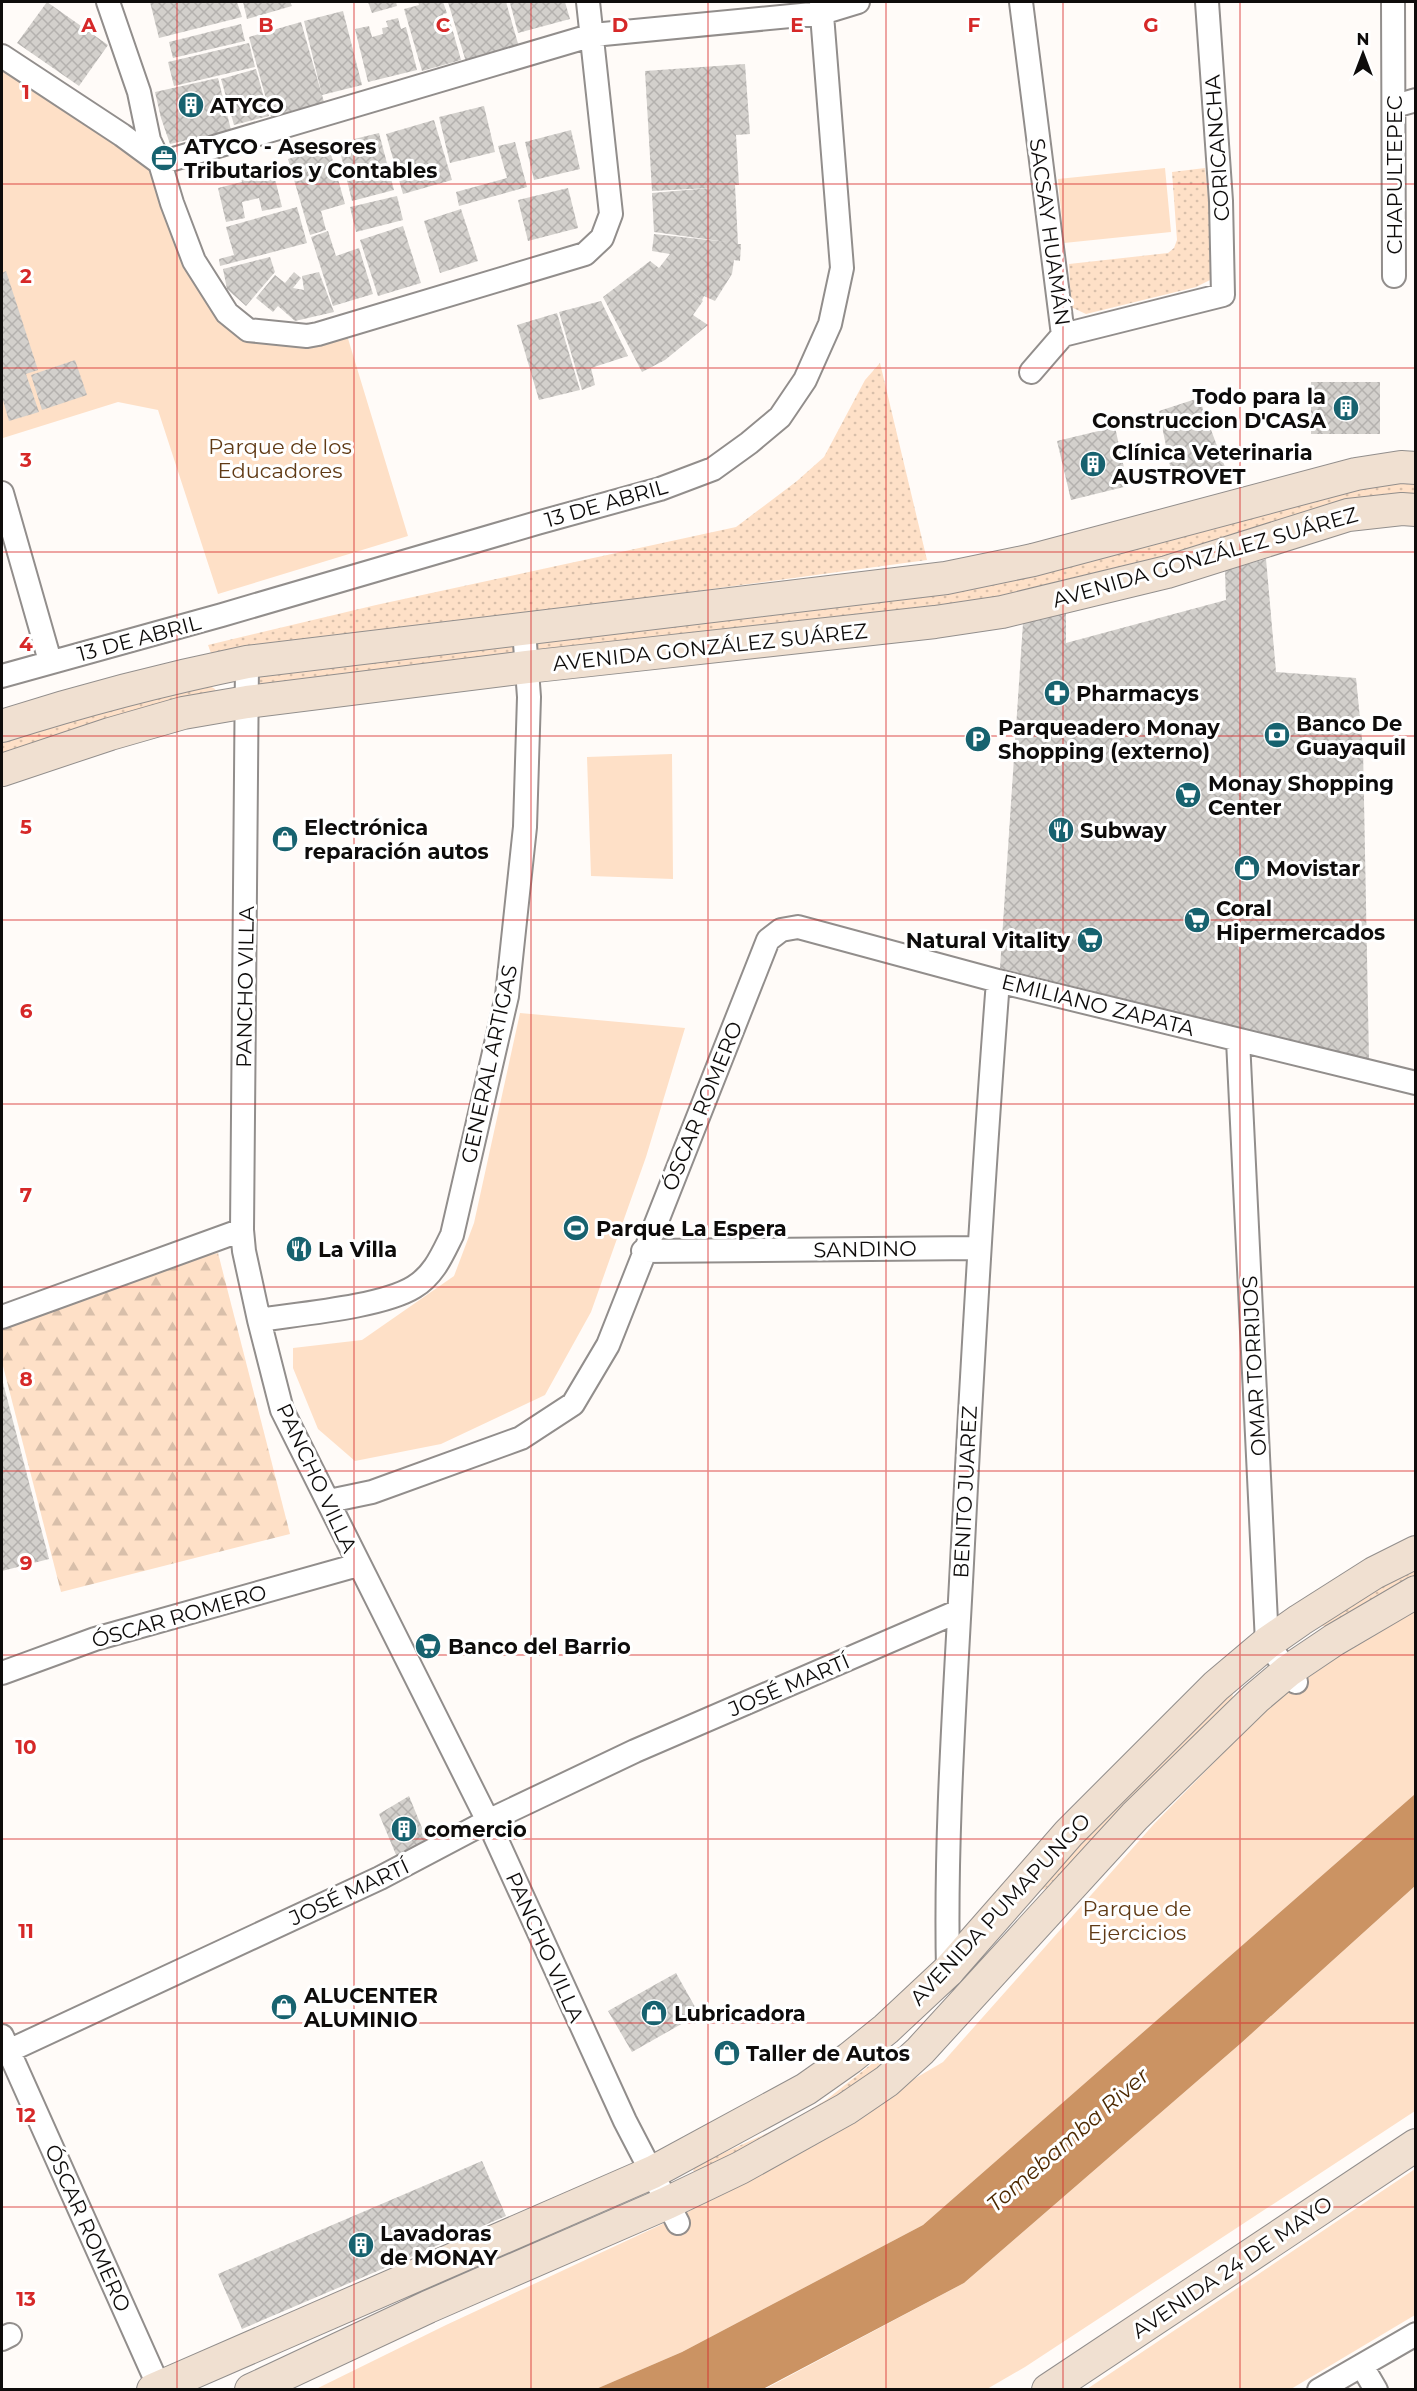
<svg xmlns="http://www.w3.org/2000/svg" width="1417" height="2391" font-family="Montserrat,sans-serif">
<defs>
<pattern id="grass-dots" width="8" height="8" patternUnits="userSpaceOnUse" patternTransform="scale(1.5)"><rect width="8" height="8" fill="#fee0c7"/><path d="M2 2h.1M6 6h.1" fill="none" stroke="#d8bfaa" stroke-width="1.8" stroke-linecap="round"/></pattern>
<pattern id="forest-firs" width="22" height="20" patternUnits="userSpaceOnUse" patternTransform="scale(1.5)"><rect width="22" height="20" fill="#fee0c7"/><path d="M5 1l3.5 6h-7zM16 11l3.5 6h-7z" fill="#d8bfaa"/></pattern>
<pattern id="building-cross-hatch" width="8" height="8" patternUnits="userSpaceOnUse" patternTransform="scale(1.5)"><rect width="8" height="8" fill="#d3d0cc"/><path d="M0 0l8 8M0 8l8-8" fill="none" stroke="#b4b1ae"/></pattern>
</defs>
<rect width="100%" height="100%" fill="#fffbf8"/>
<path fill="url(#grass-dots)" d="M1205,168l11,100 -4,11 -16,8 -110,27 -15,-7 -2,-43 99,-11 6,-5 3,-8 -5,-68z
M880,363l47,197 -715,96 -4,-11 168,-40 360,-78 61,-46 27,-24 41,-77z
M1415,468v42l-248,62 -640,95 -3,-37 422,-52z
M515,644l6,11 -259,33 -4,-10 3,-3z
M210,686l5,3 2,6 -215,64v-21l26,-9z
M1415,1566v14l-86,47 -8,-1 3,-9z
M1234,1689l-2,10 -23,24 -164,166 -9,2 3,-8z
M893,2047h6l1,6 -71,54 -128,65 -8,-1 4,-6 86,-39 43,-26z"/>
<path fill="url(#forest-firs)" d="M218,1253l72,281 -229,58 -59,-230v-54z"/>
<path fill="#fee0c7" d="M2,71l150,96 72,150 122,15 62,204 -190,58 -60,-184 -40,-8 -115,36z
M1165,168l6,64 -107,11 -6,-64z
M672,754l1,125 -82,-3 -4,-119z
M520,1013l165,15 -39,129 -55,155 -46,83 -104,49 -86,17 -37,-32 -25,-61v-20l69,-8 92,-64 20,-53z
M1415,1602v192l-492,431 -241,127 -86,37 -282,1 132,-65 240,-112 257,-151 211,-238 118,-121z
M1415,1886v225l-390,256 -38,22 -224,1 201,-107 276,-239z
M1415,2169v146l-124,74h-204z"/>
<path fill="#cb9363" d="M1415,1794v92l-175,158 -276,239 -201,106h-167l86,-37 241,-127z"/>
<path fill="url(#building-cross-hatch)" d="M47,2l61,43 -29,41 -62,-43z
M150,2h87l5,15 -83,21z
M243,2h47l2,4 -45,13z
M368,2h28l1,4 -25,7z
M418,2h25l4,11 -4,1 2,7h5l11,39 -39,11 -18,-62 15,-4z
M448,2h58l13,45 -53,15z
M516,2h49l5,17 -52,14 -8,-30z
M343,11l19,74 -40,10 -18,-74z
M398,18l3,11 5,-2 11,43 -49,12 -13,-53 14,-3 3,11 11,-3 -1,-6 6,-1 -2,-6z
M301,22l23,80 -53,15 -22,-80z
M241,24l4,17 -72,17 -4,-16z
M249,43l6,24 -81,19 -6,-24z
M745,64l5,70 -14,1 3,50h-4l3,59h3l-1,17 -6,-1 -2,14 -17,27 -11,-5 -2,4 -36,-27 37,28 -10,14 15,10 -43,35 -23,12 -39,-75 47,-36 9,7 11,-14 -18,-3 2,-17 73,8 -73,-10 -2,-39 59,-5 -59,3 -7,-120z
M256,69l13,47 -35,9 -13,-46z
M218,78l13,52 -61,14 -9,-26 -6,-26z
M484,106l11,46 -45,11 -11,-46z
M434,120l18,60 -49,14 -17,-60z
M571,130l9,39 -46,11 -9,-38z
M379,133l15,57 -42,11 -14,-58z
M515,142l12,45 -68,19 -3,-14 51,-14 -9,-32z
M329,147l16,57 -24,7 5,19 -16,5 -22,-76z
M272,167l10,40 -20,4 -3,-13 -17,4 3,16 -19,4 -8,-34 24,-6 -2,-7z
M568,188l10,40 -50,13 -10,-41z
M397,196l6,24 -47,12 -6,-25z
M297,207l10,36 -87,23 -1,-7 15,-4 -8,-28z
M461,209l17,52 -38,12 -16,-52z
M403,226l18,57 -43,13 -18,-56z
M328,231l8,25 23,-8 14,46 -40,12 -22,-69z
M270,257l5,15 -29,34 -19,-17 -4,-20z
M6,271l32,99 -12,4 13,38 -30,9 -7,-24v-124z
M294,272l7,6 -8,10 11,2 -2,-14 17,-4 15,40 -39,9 -17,-15 -5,6 -17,-14 19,-23 10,8z
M601,301l27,55 -37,12 4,17 -13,5 -23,-78z
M557,313l23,77 -41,10 -22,-75z
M75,360l12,35 -45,15 -11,-35z
M1311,382h69v52h-69z
M1199,398l26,69 -52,14 -14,-70z
M1115,427l13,59 -57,14 -14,-59z
M1266,559l10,113 80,6 7,71 6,311 -369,-92 23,-345 43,-10v30l160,-43 -1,-30z
M2,1379l47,180 -47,12z
M409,1796l20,49 -30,17 -20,-48z
M676,1973l23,41 -67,38 -24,-41z
M482,2161l24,55 -264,113 -24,-55z"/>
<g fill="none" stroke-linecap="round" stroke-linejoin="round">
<defs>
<path id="minor" d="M108,2l31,90 10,48 11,23 433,-128 229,-22 36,-11
M1021,2l42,333 160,-40 -2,-94 -14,-199
M1393,2l1,274
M2,56l120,79 38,28 12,40 22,58 33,52 21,17 59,6 11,-2 267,-80 17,-16 9,-24 -23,-212
M1395,106l21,-6
M1031,372l32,-37
M2,493l48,168
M247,662l-5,568 2,21 15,69 23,90 206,411 137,300 53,102
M2,676l220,-61 315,-92 123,-34 53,-20 36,-26 31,-26 25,-37 25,-56 12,-56 -21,-266
M1238,1040l29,603 29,39
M643,1251l335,-3
M2,1317l240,-87
M259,1320c39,-6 123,-13 155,-33 20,-12 28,-32 38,-52l55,-239 18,-169 4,-130 -5,-67
M329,1501l43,-9 149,-54 52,-34 35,-59 160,-405 13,-10 17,-3 200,54 418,102
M2,1673l93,-34 263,-74
M952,1974l-4,-3c-3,-135 7,-273 14,-408 10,-195 21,-388 36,-582
M2,2036l157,351
M2,2054l378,-176 108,-57 147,-70 324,-140
M2,2339l8,-4
M1362,2366l14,24
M1319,2390l97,-56"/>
<path id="secondary" d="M2,726c81,-26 162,-47 245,-64l699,-84 87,-18 323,-86 45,-7 15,1
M2,770l108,-36 73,-21 64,-11 280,-35 408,-45 67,-10 165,-40 181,-57 54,-6 14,1
M153,2390l500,-218 153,-83 44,-31 36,-29 62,-58 121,-138 147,-147 51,-43 33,-23 74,-47 42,-21
M251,2390l177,-83 239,-104 73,-35 106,-59 41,-28 33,-30 215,-235 121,-118 32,-27 46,-31 82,-48
M1048,2390l368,-245"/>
</defs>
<use href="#minor" stroke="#928e8c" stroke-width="26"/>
<use href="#secondary" stroke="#928e8c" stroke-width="34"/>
<use href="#minor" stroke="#fff" stroke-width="22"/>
<use href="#secondary" stroke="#f0e0d1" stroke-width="32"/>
</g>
<path fill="none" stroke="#d62828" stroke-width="1.5" stroke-opacity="0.55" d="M177,2v2388M354,2v2388M531,2v2388M708,2v2388M886,2v2388M1063,2v2388M1240,2v2388M2,184h1414M2,368h1414M2,552h1414M2,736h1414M2,920h1414M2,1104h1414M2,1287h1414M2,1471h1414M2,1655h1414M2,1839h1414M2,2023h1414M2,2207h1414"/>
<defs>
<symbol id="building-disc" viewBox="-11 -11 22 22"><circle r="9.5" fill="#17626f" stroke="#fff"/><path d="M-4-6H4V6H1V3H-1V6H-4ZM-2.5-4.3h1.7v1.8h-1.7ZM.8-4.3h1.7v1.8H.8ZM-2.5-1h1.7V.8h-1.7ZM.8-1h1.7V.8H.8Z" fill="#fff"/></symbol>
<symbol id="office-disc" viewBox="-11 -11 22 22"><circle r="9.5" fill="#17626f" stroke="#fff"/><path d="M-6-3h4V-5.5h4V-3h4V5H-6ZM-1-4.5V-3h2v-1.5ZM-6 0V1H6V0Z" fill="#fff"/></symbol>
<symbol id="pharmacy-disc" viewBox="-11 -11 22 22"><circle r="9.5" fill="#17626f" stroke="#fff"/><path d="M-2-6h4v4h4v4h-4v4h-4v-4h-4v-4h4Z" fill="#fff"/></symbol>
<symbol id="bank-disc" viewBox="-11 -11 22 22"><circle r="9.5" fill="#17626f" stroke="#fff"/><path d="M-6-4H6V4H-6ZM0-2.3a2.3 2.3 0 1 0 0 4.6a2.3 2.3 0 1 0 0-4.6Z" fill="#fff"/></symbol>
<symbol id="parking-disc" viewBox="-11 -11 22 22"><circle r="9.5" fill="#17626f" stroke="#fff"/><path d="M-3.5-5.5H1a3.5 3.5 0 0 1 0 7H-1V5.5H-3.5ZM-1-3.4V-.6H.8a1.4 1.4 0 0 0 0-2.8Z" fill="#fff"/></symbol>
<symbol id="supermarket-disc" viewBox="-11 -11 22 22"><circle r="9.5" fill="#17626f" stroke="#fff"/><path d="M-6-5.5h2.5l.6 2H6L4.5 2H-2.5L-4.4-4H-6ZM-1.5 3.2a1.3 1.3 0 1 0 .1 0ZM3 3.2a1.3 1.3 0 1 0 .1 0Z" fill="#fff"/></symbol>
<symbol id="restaurant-disc" viewBox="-11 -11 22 22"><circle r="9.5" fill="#17626f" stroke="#fff"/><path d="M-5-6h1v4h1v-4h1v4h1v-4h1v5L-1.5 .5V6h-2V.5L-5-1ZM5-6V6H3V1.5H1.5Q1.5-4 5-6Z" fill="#fff"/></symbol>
<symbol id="shop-disc" viewBox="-11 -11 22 22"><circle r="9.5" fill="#17626f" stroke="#fff"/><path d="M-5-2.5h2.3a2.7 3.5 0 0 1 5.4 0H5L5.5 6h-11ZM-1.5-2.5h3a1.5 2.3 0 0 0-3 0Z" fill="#fff"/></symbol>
<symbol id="stadium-disc" viewBox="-11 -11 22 22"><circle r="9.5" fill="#17626f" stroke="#fff"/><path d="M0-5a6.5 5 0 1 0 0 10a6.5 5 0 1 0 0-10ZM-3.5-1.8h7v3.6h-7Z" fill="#fff"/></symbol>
</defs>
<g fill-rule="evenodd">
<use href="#building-disc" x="176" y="90" width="30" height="30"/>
<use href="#office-disc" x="149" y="143" width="30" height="30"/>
<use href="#building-disc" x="1331" y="393" width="30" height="30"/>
<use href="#building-disc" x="1078" y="449" width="30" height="30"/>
<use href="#pharmacy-disc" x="1042" y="678" width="30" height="30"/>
<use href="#bank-disc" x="1262" y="720" width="30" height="30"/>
<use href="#parking-disc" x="963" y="724" width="30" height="30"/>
<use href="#supermarket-disc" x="1173" y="780" width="30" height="30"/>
<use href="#restaurant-disc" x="1046" y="815" width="30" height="30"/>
<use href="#shop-disc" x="270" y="824" width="30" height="30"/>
<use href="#shop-disc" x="1232" y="853" width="30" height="30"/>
<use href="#supermarket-disc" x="1182" y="905" width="30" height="30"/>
<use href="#supermarket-disc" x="1075" y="925" width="30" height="30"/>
<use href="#stadium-disc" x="561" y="1213" width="30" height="30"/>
<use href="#restaurant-disc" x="284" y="1234" width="30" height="30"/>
<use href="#supermarket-disc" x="413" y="1631" width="30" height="30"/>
<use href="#building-disc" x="389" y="1814" width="30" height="30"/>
<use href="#shop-disc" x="269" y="1992" width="30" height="30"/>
<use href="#shop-disc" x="639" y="1998" width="30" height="30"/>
<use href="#shop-disc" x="712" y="2038" width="30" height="30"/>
<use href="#building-disc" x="346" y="2230" width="30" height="30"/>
</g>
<g text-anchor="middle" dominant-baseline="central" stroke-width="6" stroke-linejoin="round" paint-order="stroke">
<g font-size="21" font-weight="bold" fill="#0e0c0b" stroke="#fff" text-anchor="start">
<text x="210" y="105">ATYCO</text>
<text x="184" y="146">ATYCO - Asesores<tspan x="184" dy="24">Tributarios y Contables</tspan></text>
<text x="1326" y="396" text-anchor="end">Todo para la<tspan x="1326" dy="24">Construccion D'CASA</tspan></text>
<text x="1112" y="452">Clínica Veterinaria<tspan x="1112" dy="24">AUSTROVET</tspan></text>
<text x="1076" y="693">Pharmacys</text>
<text x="1296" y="723">Banco De<tspan x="1296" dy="24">Guayaquil</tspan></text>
<text x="998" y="727">Parqueadero Monay<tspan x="998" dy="24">Shopping (externo)</tspan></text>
<text x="1208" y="783">Monay Shopping<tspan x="1208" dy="24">Center</tspan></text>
<text x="304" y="827">Electrónica<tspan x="304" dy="24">reparación autos</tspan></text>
<text x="1080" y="830">Subway</text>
<text x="1266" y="868">Movistar</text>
<text x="1216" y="908">Coral<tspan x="1216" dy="24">Hipermercados</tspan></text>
<text x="1070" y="940" text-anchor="end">Natural Vitality</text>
<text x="596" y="1228">Parque La Espera</text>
<text x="318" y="1249">La Villa</text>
<text x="448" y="1646">Banco del Barrio</text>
<text x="424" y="1829">comercio</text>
<text x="304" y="1995">ALUCENTER<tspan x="304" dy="24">ALUMINIO</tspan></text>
<text x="674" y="2013">Lubricadora</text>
<text x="746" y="2053">Taller de Autos</text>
<text x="380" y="2233">Lavadoras<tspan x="380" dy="24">de MONAY</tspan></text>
</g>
<g font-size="21" fill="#0e0c0b" stroke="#fff">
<text transform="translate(1217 148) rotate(-94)">CORICANCHA</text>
<text transform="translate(1394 175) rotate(-90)">CHAPULTEPEC</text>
<text transform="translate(1050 232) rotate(82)">SACSAY HUAMÁN</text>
<text transform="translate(606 503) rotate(-16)">13 DE ABRIL</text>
<text transform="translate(1205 557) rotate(-16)">AVENIDA GONZÁLEZ SUÁREZ</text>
<text transform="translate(139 638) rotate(-15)">13 DE ABRIL</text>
<text transform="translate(710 647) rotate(-6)">AVENIDA GONZÁLEZ SUÁREZ</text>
<text transform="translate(245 987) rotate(-89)">PANCHO VILLA</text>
<text transform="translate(1098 1005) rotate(14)">EMILIANO ZAPATA</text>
<text transform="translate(489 1064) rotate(-78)">GENERAL ARTIGAS</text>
<text transform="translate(702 1106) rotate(-68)">ÓSCAR ROMERO</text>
<text transform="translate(865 1249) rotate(-1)">SANDINO</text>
<text transform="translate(1254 1366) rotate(-93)">OMAR TORRIJOS</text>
<text transform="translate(317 1478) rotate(65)">PANCHO VILLA</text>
<text transform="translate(965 1492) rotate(-87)">BENITO JUAREZ</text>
<text transform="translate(179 1616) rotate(-16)">ÓSCAR ROMERO</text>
<text transform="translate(789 1685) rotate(-23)">JOSÉ MARTÍ</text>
<text transform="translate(349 1892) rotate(-25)">JOSÉ MARTÍ</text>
<text transform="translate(1000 1909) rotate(-47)">AVENIDA PUMAPUNGO</text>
<text transform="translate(545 1947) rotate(66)">PANCHO VILLA</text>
<text transform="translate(88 2228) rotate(66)">ÓSCAR ROMERO</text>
<text transform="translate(1232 2267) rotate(-34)">AVENIDA 24 DE MAYO</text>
</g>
<g font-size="21" fill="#603a15" stroke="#fff">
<text x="280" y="446">Parque de los<tspan x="280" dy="24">Educadores</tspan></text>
<text x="1137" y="1908">Parque de<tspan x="1137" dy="24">Ejercicios</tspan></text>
</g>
<g font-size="22" font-style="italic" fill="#4c2800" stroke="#fff">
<text transform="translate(1068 2140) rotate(-41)">Tomebamba River</text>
</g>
</g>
<g font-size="20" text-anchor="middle" font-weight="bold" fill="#d62828" stroke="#fff" stroke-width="6" stroke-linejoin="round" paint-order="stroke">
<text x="89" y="32">A</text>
<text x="266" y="32">B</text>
<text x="443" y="32">C</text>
<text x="620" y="32">D</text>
<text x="797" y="32">E</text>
<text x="974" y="32">F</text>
<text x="1151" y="32">G</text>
<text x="26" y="99">1</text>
<text x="26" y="283">2</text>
<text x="26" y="467">3</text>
<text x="26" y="651">4</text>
<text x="26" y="834">5</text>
<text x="26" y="1018">6</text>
<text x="26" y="1202">7</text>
<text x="26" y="1386">8</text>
<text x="26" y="1570">9</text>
<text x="26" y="1754">10</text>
<text x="26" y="1938">11</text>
<text x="26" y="2122">12</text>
<text x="26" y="2306">13</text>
</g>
<rect width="1417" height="2391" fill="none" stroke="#0e0c0b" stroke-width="6"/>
<g transform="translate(1363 54)" stroke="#ffffff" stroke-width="4.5" paint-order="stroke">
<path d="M0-4.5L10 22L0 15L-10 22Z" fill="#0e0c0b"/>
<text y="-9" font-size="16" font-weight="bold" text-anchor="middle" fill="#0e0c0b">N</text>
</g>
</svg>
